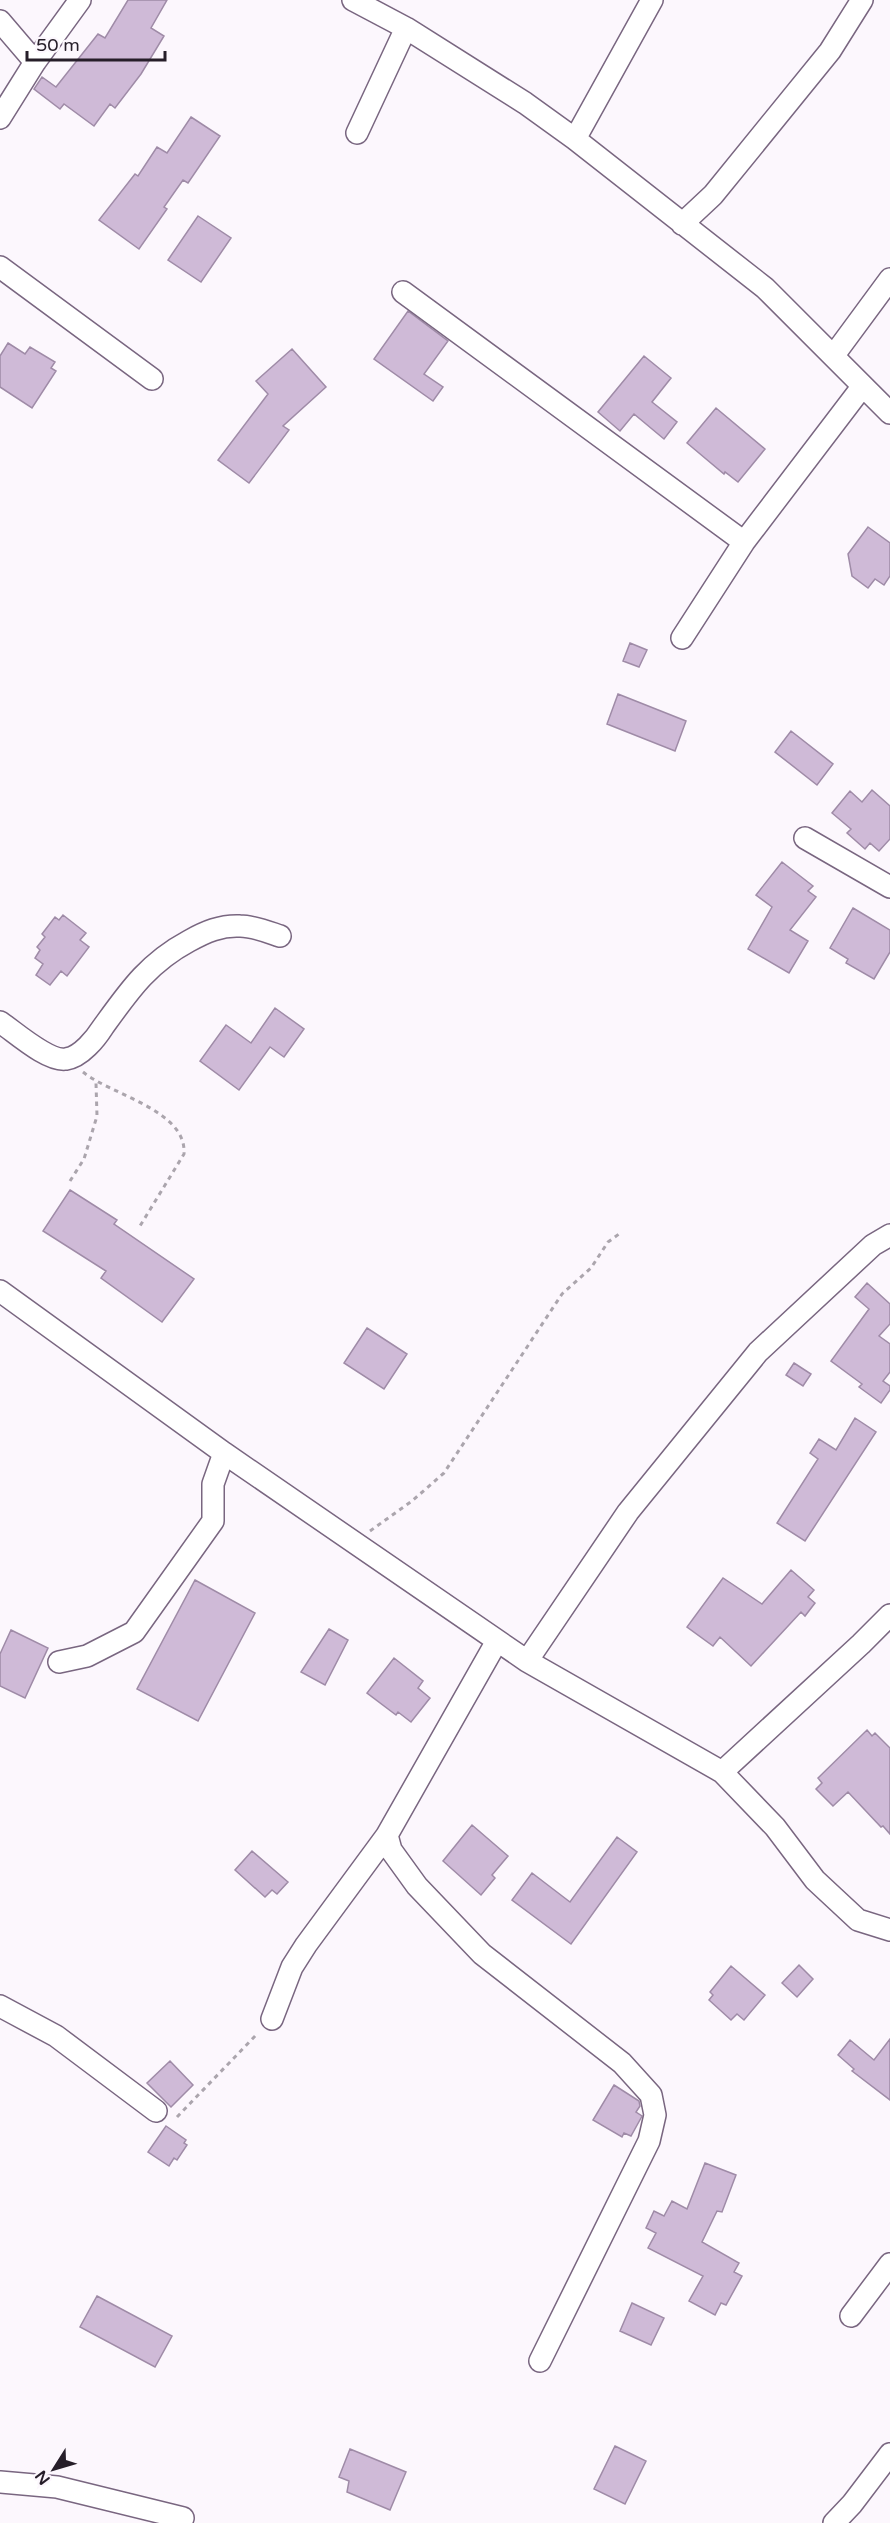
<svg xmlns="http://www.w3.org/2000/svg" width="890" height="2523" font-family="'Varela Round',sans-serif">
<rect width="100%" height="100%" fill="#fcf7fd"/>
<path fill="#cfbad7" stroke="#9f8ba7" stroke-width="1.5" d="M128,0h39l-16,28 13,8 -23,38 -26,34 -5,-4 -16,22 -30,-22 -4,5 -26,-20 8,-12 14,10 42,-53 7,4z
M191,117l29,19 -32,47 -5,-3 -19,27 3,2 -28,40 -40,-29 36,-46 3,2 19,-29 10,6z
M198,216l33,22 -30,44 -33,-22z
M408,311l40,30 -24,33 19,13 -10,14 -59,-42z
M8,343l17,11 5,-7 25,15 -4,6 5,3 -24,37 -32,-21v-31z
M292,349l34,38 -43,39 6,4 -40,53 -31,-23 50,-66 -12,-13z
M644,356l27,22 -19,24 25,20 -13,17 -30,-25 -14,17 -22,-19z
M716,408l49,41 -27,33 -13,-10 -1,2 -37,-31z
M868,527l22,16v33l-6,9 -9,-6 -7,9 -16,-12 -4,-22z
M630,643l17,7 -8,17 -16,-6z
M618,694l68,27 -11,30 -68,-27z
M791,731l42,33 -16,21 -42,-33z
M872,790l18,16v33l-11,12 -9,-8 -5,6 -18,-16 4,-4 -19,-16 18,-22 12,11z
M782,862l31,24 -5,5 8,6 -26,33 18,11 -19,32 -41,-24 24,-42 -16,-12z
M853,908l37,22v22l-16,27 -28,-16 2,-4 -18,-11z
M63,915l23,18 -6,7 9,7 -22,29 -6,-5 -11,14 -14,-10 7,-11 -8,-6 5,-8 -3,-3 8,-10 -3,-3 13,-17 4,3z
M275,1008l29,21 -20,28 -14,-10 -31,43 -39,-29 26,-36 25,18z
M70,1190l47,30 -3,4 80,55 -32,43 -61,-44 5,-7 -63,-40z
M867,1283l23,21v20l-11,12 11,8v28l-7,9 7,5v4l-9,13 -22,-16 3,-3 -31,-23 38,-52 -14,-12z
M367,1328l40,26 -23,35 -40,-26z
M794,1363l17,11 -8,12 -17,-11z
M855,1418l21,14 -71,109 -28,-18 41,-64 -8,-6 9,-14 17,11z
M791,1570l23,20 -6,7 7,6 -10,13 -4,-4 -50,54 -31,-29 -7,9 -26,-19 36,-49 39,26z
M195,1580l60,33 -57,108 -61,-32z
M329,1629l19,11 -23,45 -24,-13z
M11,1630l37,18 -23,50 -25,-12v-32z
M394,1658l29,23 -5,7 12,10 -19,24 -13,-10 -2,3 -29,-22z
M867,1730l5,6 3,-3 15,15v86l-7,-8 -2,1 -33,-35 -15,14 -17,-17 6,-6 -4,-5z
M472,1825l36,31 -16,19 3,3 -14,17 -38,-34z
M617,1837l20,15 -66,92 -59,-44 20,-27 38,29z
M252,1851l36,31 -11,12 -5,-4 -7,7 -30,-27z
M799,1965l14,14 -16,18 -15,-14z
M731,1966l34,29 -21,25 -7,-6 -6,6 -22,-20 4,-5 -3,-3z
M890,2039v61l-38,-29 2,-2 -16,-14 12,-15 24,20z
M170,2061l23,24 -22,22 -24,-24z
M614,2085l25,16 1,5 -4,6 6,4 -1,2 -10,18 -7,-3 -2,4 -29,-17z
M166,2126l20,14 -2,3 3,2 -10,15 -3,-2 -5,8 -21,-14z
M705,2163l31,12 -14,37 -5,-1 -15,31 37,21 -5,9 8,4 -16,29 -5,-2 -6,12 -26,-14 14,-25 -55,-28 8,-15 -10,-5 8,-17 10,5 8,-15 15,8z
M97,2296l75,40 -17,31 -75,-40z
M632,2303l32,15 -13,27 -31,-14z
M615,2446l31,15 -21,43 -31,-15z
M350,2449l56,23 -16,38 -43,-18 2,-11 -10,-4z"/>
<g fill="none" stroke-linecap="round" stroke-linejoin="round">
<defs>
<path id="minor" d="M353,0l53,28 119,75 50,36 190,149 125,125
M0,21l35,41
M0,118l35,-56 45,-62
M357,133l49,-105
M575,139l77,-139
M682,224l31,-29 117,-144 32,-51
M0,267l152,112
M403,292l341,250
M834,355l56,-76
M682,638l62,-96 118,-155
M805,838l85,49
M0,1022c15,10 48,40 66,37 15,-2 30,-21 37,-32 26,-36 45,-64 86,-86 16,-9 32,-16 51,-15 13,0 28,6 40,10
M0,1291l224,162 303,208 195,111 139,-128 29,-29
M497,1641l-110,194 4,15 26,36 65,68 140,109 29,32 4,20 -6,26 -109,220
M527,1661l101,-149 130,-160 115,-107 17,-10
M59,1662l28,-6 47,-24 79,-111v-37l11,-31
M722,1772l53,55 40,53 43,40 32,10
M0,2006l56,30 100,75
M272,2019l20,-52 14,-22 81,-110
M851,2316l39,-52
M0,2482l57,5 126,31
M834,2523l18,-19 38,-50"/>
</defs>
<use href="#minor" stroke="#796680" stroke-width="24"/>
<path stroke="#aba5ad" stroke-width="3" stroke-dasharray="4.5 4.5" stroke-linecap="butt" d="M83,1072c28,23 104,38 101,82l-44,72
M70,1181l14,-22 13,-43 -1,-33
M370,1531l42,-30 32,-28 118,-179 29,-26 17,-26 11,-8
M177,2117l81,-84"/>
<use href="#minor" stroke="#fff" stroke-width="21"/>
</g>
<g transform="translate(54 2469) rotate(233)" stroke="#fcf7fd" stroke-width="4.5" paint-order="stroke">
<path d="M0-4.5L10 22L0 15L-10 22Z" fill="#261e29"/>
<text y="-9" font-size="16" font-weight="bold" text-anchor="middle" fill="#261e29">N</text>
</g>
<path d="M27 51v9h138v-9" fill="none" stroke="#261e29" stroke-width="3"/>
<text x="36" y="51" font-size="18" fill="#261e29" stroke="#fcf7fd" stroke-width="4.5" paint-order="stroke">50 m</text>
</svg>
